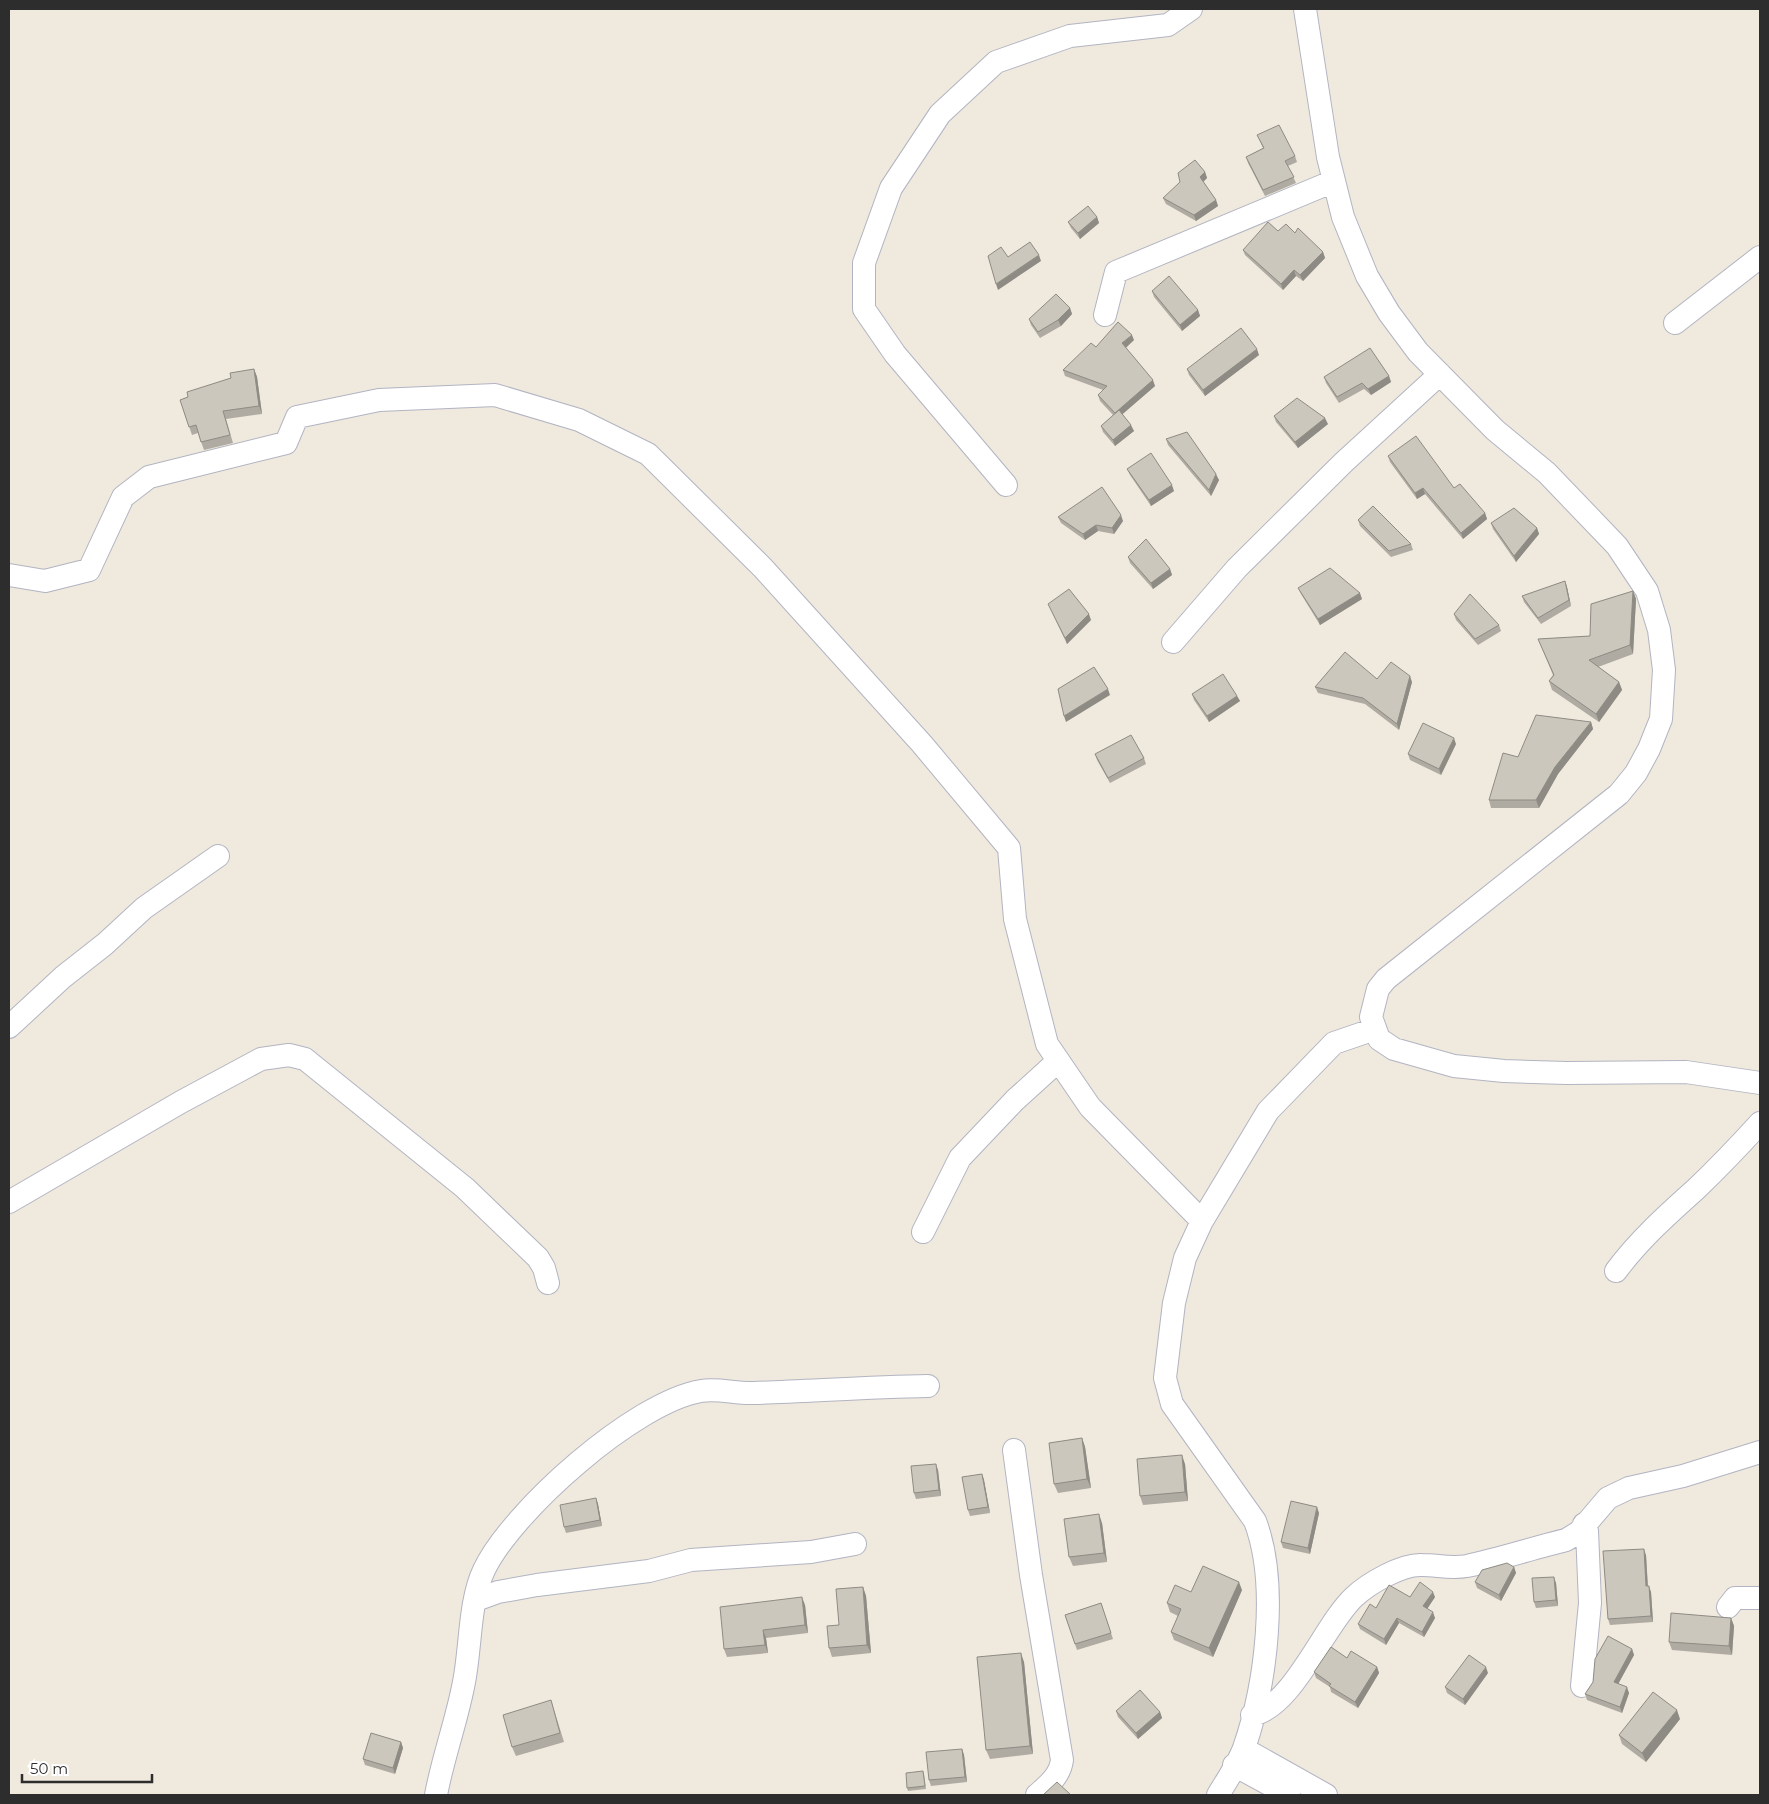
<svg xmlns="http://www.w3.org/2000/svg" width="1769" height="1804" font-family="Montserrat,sans-serif">
<rect width="100%" height="100%" fill="#f0e9de"/>
<g fill="none" stroke-linecap="round" stroke-linejoin="round">
<defs>
<path id="minor" d="M1305,9l23,148 15,60 24,59 22,37 29,39 77,78 52,43 70,73 30,45 12,39 5,40 -3,49 -12,30 -13,24 -17,21 -233,185 -8,10 -7,28 8,22 15,10 60,17 50,5 63,2 119,-1 74,11
M1105,315l11,-43 218,-91
M1675,323l85,-66
M1006,485l-111,-131 -31,-45v-46l27,-75 49,-74 56,-52 74,-26 98,-11 23,-16
M9,575l36,6 44,-11 34,-73 26,-20 137,-34 11,-26 82,-17 116,-5 84,25 69,34 115,114 159,176 87,104 6,71 32,125 43,63 112,114
M1173,642l64,-74 107,-106 96,-88
M9,1027l54,-50 42,-33 39,-36 74,-52
M9,1202l172,-100 80,-43 28,-4 16,4 160,129 73,70 6,10 4,15
M923,1232l37,-74 55,-58 43,-39
M1616,1271c23,-31 51,-56 80,-82 22,-21 43,-43 64,-66
M1014,1450l17,125 31,185c-2,16 -14,25 -25,35
M476,1600l22,-8 39,-7 112,-14 42,-11 120,-8 44,-8
M1728,1607l7,-9h25
M1582,1686l8,-83 -3,-72 -3,-7
M1252,1715c41,-8 72,-90 102,-118 15,-14 48,-33 68,-32 15,0 29,4 45,1 33,-7 66,-18 99,-26l13,-8 29,-34 21,-10 54,-12 77,-24
M1244,1749l82,46
M1234,1765l55,30
M436,1795c7,-38 21,-75 28,-113 7,-35 5,-81 20,-112 28,-59 151,-168 217,-179 18,-3 35,3 53,2 58,-2 116,-6 174,-7
M1218,1795c9,-15 20,-31 26,-47 22,-63 35,-164 11,-227l-83,-117 -7,-26 9,-75 11,-45 17,-37 66,-110 66,-68 41,-14"/>
</defs>
<use href="#minor" stroke="#b2b4c2" stroke-width="24"/>
<use href="#minor" stroke="#fff" stroke-width="22"/>
</g>
<path fill="#afaba3" d="M1257,135l38,21 2,6 -9,4 8,17 -31,13 -17,-33 -2,-6 17,-9z
M1205,172l2,6 -4,4 13,18 2,6 -22,15 -30,-17 -3,-6z
M1097,217l2,6 -19,16 -9,-11 -3,-6z
M1278,231l17,2 28,19 2,6 -22,23 -7,-5 -13,14 -38,-35 -2,-5z
M1152,291l46,19 2,6 -18,15 -28,-34z
M1070,308l2,6 -11,12 -21,12 -9,-13 -2,-6z
M1134,340l-8,8 29,38 -33,28 12,17 -19,15 -12,-14 -2,-6 12,-11 -13,-14 -2,-6 5,-5 -38,-14 -2,-6 33,-23z
M1259,355l-54,41 -16,-21 -2,-6z
M254,369l3,8 5,37 -36,5 7,24 -29,7 -6,-17 -6,2 -12,-35 8,-3z
M1389,376l2,6 -20,13 -7,-6 -25,14 -13,-20 -2,-6z
M1274,416l54,8 -30,24 -22,-26z
M1166,439l53,41 -8,16 -43,-51z
M1388,456l97,57 2,6 -24,20 -38,-45 -8,5 -27,-37z
M1127,469l47,22 -23,15 -21,-31z
M1058,517l65,4 -9,13 -16,-3 -13,9 -24,-17z
M1358,520l53,24 2,6 -22,7 -31,-31z
M1491,523l46,5 2,6 -23,28 -23,-33z
M1128,557l42,12 2,6 -19,14 -23,-26z
M1565,581l2,6 4,19 -30,18 -17,-22 -2,-6z
M1298,588l64,11 -42,26 -19,-31z
M1633,591l3,8 -3,55 -35,13 21,15 3,8 -23,32 -47,-32 -3,-9 4,-6 -15,-36 52,-3z
M1048,604l43,16 -24,24z
M1454,614l45,11 2,6 -23,14 -22,-25z
M1377,679l35,3 -13,48 -34,-26 -47,-11 -3,-6z
M1192,694l45,2 3,5 -31,21 -15,-22z
M1591,722l2,7 -35,45 -19,34h-48l-2,-8 29,-43z
M1456,744l-15,31 -31,-15 -2,-6z
M1095,754l49,4 2,6 -36,19 -13,-23z
M1082,1438l3,9 6,41 -33,5 -4,-9z
M1185,1464l3,37 -45,4 -3,-9z
M938,1470l3,26 -25,3 -2,-6z
M982,1474l2,6 6,33 -20,3 -2,-6z
M596,1498l2,6 4,22 -36,7 -2,-6z
M1319,1513l-9,41 -27,-6 -2,-6z
M1102,1523l5,39 -34,4 -4,-9z
M1646,1555l2,31 3,6 2,30 -43,3 -2,-6z
M1514,1567l2,6 -15,28 -24,-13 -2,-6z
M1556,1583l2,23 -22,2 -2,-6z
M863,1587l3,9 5,57 -39,4 -3,-9 10,-23z
M1242,1590l-29,67 -39,-17 -3,-8 7,-16 -8,-4 -3,-9 24,-11z
M1410,1597h25l-8,12 8,9 -11,19 -25,-14 -13,22 -26,-16 -2,-5 18,-16z
M1101,1603l12,36 -36,11 -12,-35z
M805,1605l3,28 -42,5 2,15 -41,4 -3,-8z
M1731,1618l3,8 -2,29 -60,-5 -3,-8z
M1632,1649l2,6 -16,29 11,9 -7,20 -35,-13 -2,-6z
M1347,1658l30,9 2,6 -21,35 -27,-16 -1,-5 -14,-9 -2,-6z
M1024,1662l9,92 -43,5 -4,-9z
M1488,1673l-23,32 -18,-12 -2,-6z
M551,1700l13,42 -48,14 -4,-9z
M1116,1711l44,1 2,6 -24,21 -20,-22z
M1680,1719l-34,43 -24,-18 -3,-9z
M401,1742l2,6 -8,26 -30,-9 -2,-6z
M962,1749l2,6 3,27 -36,4 -2,-6z
M923,1771l1,3 2,15 -18,2 -1,-3z"/>
<path fill="#8e8b84" d="M1205,172l2,6 -5,5 -2,-6z
M1216,200l2,6 -22,15 -2,-6z
M1097,217l2,6 -19,16 -2,-6z
M1323,252l2,6 -22,23 -3,-6z
M1039,255l2,6 -43,29 -2,-6z
M1294,270l2,6 -13,14 -2,-6z
M1070,308l2,6 -11,12 -3,-6z
M1198,310l2,6 -18,15 -2,-6z
M1132,335l2,5 -10,9 -2,-6z
M1257,349l2,6 -54,41 -2,-6z
M254,369l3,8 5,37 -3,-8z
M1389,376l2,6 -20,13 -3,-6z
M1153,380l2,6 -38,33 -2,-6z
M1325,418l3,6 -30,24 -3,-6z
M1131,425l3,6 -19,15 -2,-6z
M1216,474l3,6 -8,16 -2,-6z
M1172,485l2,6 -23,15 -2,-6z
M1423,488l2,6 -8,5 -2,-6z
M1485,513l2,6 -24,20 -2,-6z
M1121,515l2,6 -9,13 -2,-6z
M1096,525l2,6 -13,9 -2,-6z
M1537,528l2,6 -23,28 -2,-6z
M1170,569l2,6 -19,14 -2,-6z
M1565,581l2,6 4,19 -2,-6z
M1633,591l3,8 -3,55 -3,-9z
M1360,593l2,6 -42,26 -2,-6z
M1089,614l2,6 -24,24 -2,-6z
M1410,676l2,6 -13,48 -2,-6z
M1619,682l3,8 -23,32 -3,-8z
M1108,689l2,6 -44,27 -2,-6z
M1237,696l3,5 -31,21 -2,-6z
M1591,722l2,7 -35,45 -19,34 -3,-8 19,-33z
M1454,738l2,6 -15,31 -2,-6z
M1082,1438l3,9 6,41 -4,-9z
M1182,1455l3,9 3,37 -3,-9z
M936,1464l2,6 3,26 -2,-6z
M982,1474l2,6 6,33 -2,-6z
M596,1498l2,6 4,22 -2,-6z
M1317,1507l2,6 -9,41 -2,-6z
M1099,1514l3,9 5,39 -3,-9z
M1644,1549l2,6 2,37 -2,-6z
M1514,1567l2,6 -15,28 -2,-6z
M1554,1577l2,6 2,23 -2,-6z
M1239,1582l3,8 -29,67 -4,-9z
M1649,1586l2,6 2,30 -2,-6z
M863,1587l3,9 5,57 -4,-8z
M1433,1592l2,5 -10,15 -2,-6z
M802,1597l3,8 3,28 -3,-8z
M1433,1612l2,6 -11,19 -2,-5z
M1397,1618l2,5 -13,22 -2,-6z
M1731,1618l3,8 -2,29 -3,-9z
M763,1630l3,8 2,15 -3,-8z
M1632,1649l2,6 -18,33 -2,-6z
M1021,1653l3,9 9,92 -3,-8z
M1377,1667l2,6 -21,35 -3,-6z
M1486,1667l2,6 -23,32 -2,-6z
M1627,1687l2,6 -7,20 -2,-6z
M1677,1710l3,9 -34,43 -4,-9z
M1160,1712l2,6 -24,21 -2,-6z
M401,1742l2,6 -8,26 -2,-6z
M962,1749l2,6 3,27 -2,-5z"/>
<path fill="#cbc7bd" stroke="#8e8b84" d="M1279,125l16,31 -10,5 9,16 -31,13 -17,-33 18,-9 -7,-13z
M1195,160l10,12 -5,5 16,23 -22,15 -31,-17 17,-16 -2,-9z
M1088,206l9,11 -19,16 -10,-11z
M1268,222l10,9 8,-7 9,9 3,-5 25,24 -23,23 -6,-5 -13,14 -38,-34z
M1030,242l9,13 -43,29 -8,-28 13,-9 7,10z
M1169,276l29,34 -18,15 -28,-34z
M1056,294l14,14 -12,12 -20,12 -9,-13z
M1118,322l14,13 -10,8 31,37 -38,33 -17,-18 9,-9 -44,-16 28,-27 5,4z
M1241,328l16,21 -54,41 -16,-21z
M1370,348l19,28 -21,13 -6,-6 -25,14 -13,-20z
M254,369l5,37 -36,5 7,24 -29,7 -5,-17 -7,2 -9,-27 8,-3 -1,-5 44,-14 -1,-5z
M1297,398l28,20 -30,24 -21,-26z
M1119,410l12,15 -18,15 -12,-14z
M1187,432l29,42 -7,16 -43,-51z
M1416,436l38,52 6,-4 25,29 -24,20 -38,-45 -8,5 -27,-37z
M1151,453l21,32 -23,15 -22,-31z
M1102,487l19,28 -9,13 -16,-3 -13,9 -25,-17z
M1373,506l38,38 -22,7 -31,-31z
M1514,508l23,20 -23,28 -23,-33z
M1146,539l24,30 -19,14 -23,-26z
M1330,568l30,25 -42,26 -20,-31z
M1565,581l4,19 -31,18 -16,-22z
M1069,589l20,25 -24,24 -17,-34z
M1633,591l-3,54 -41,15 30,22 -23,32 -47,-33 5,-6 -16,-36 52,-3 1,-32z
M1470,594l29,31 -24,14 -21,-25z
M1345,652l32,27 14,-17 19,14 -13,48 -34,-26 -48,-11z
M1094,667l14,22 -44,27 -6,-27z
M1223,674l14,22 -30,20 -15,-22z
M1536,715l55,7 -36,45 -19,33h-47l14,-47 15,4z
M1423,723l31,15 -15,31 -31,-15z
M1131,735l13,23 -36,20 -13,-24z
M1082,1438l5,41 -33,5 -5,-41z
M1182,1455l3,37 -45,4 -3,-37z
M936,1464l3,26 -25,3 -3,-27z
M982,1474l6,33 -20,3 -6,-33z
M596,1498l4,22 -36,7 -4,-22z
M1291,1501l26,6 -9,41 -27,-6z
M1099,1514l5,39 -35,4 -5,-38z
M1644,1549l2,37h3l2,30 -43,3 -5,-68z
M1507,1563l7,4 -15,28 -24,-13 7,-12z
M1203,1566l36,16 -30,66 -38,-16 10,-23 -14,-6 8,-18 16,7z
M1554,1577l2,23 -22,2 -2,-24z
M1420,1582l13,10 -10,14 10,6 -11,20 -25,-14 -13,21 -26,-15 12,-20 6,4 13,-23 21,12z
M863,1587l4,58 -38,3 -2,-22 12,-1 -3,-36z
M802,1597l3,28 -42,5 2,15 -41,4 -4,-42z
M1101,1603l10,30 -36,11 -10,-29z
M1671,1613l60,5 -2,28 -60,-4z
M1608,1636l24,13 -18,33 13,5 -7,20 -35,-13 8,-12 2,-23z
M1331,1647l16,11 4,-7 26,16 -22,35 -26,-16 2,-2 -17,-12z
M1021,1653l9,93 -44,4 -9,-93z
M1469,1655l17,12 -23,32 -18,-12z
M1140,1690l20,22 -24,21 -20,-22z
M1653,1692l24,18 -35,43 -23,-18z
M551,1700l9,33 -48,14 -9,-32z
M371,1733l30,9 -8,26 -30,-9z
M962,1749l3,28 -36,3 -3,-28z
M923,1771l2,15 -18,2 -1,-15z
M1057,1782l14,13h-28z"/>
<rect width="1769" height="1804" fill="none" stroke="#2d2d2d" stroke-width="20"/>
<path d="M22 1774v8h130v-8" fill="none" stroke="#2d2d2d" stroke-width="2.5"/>
<text x="30" y="1774" font-size="15" fill="#2d2d2d" stroke="#ffffff" stroke-width="4" paint-order="stroke">50 m</text>
</svg>
